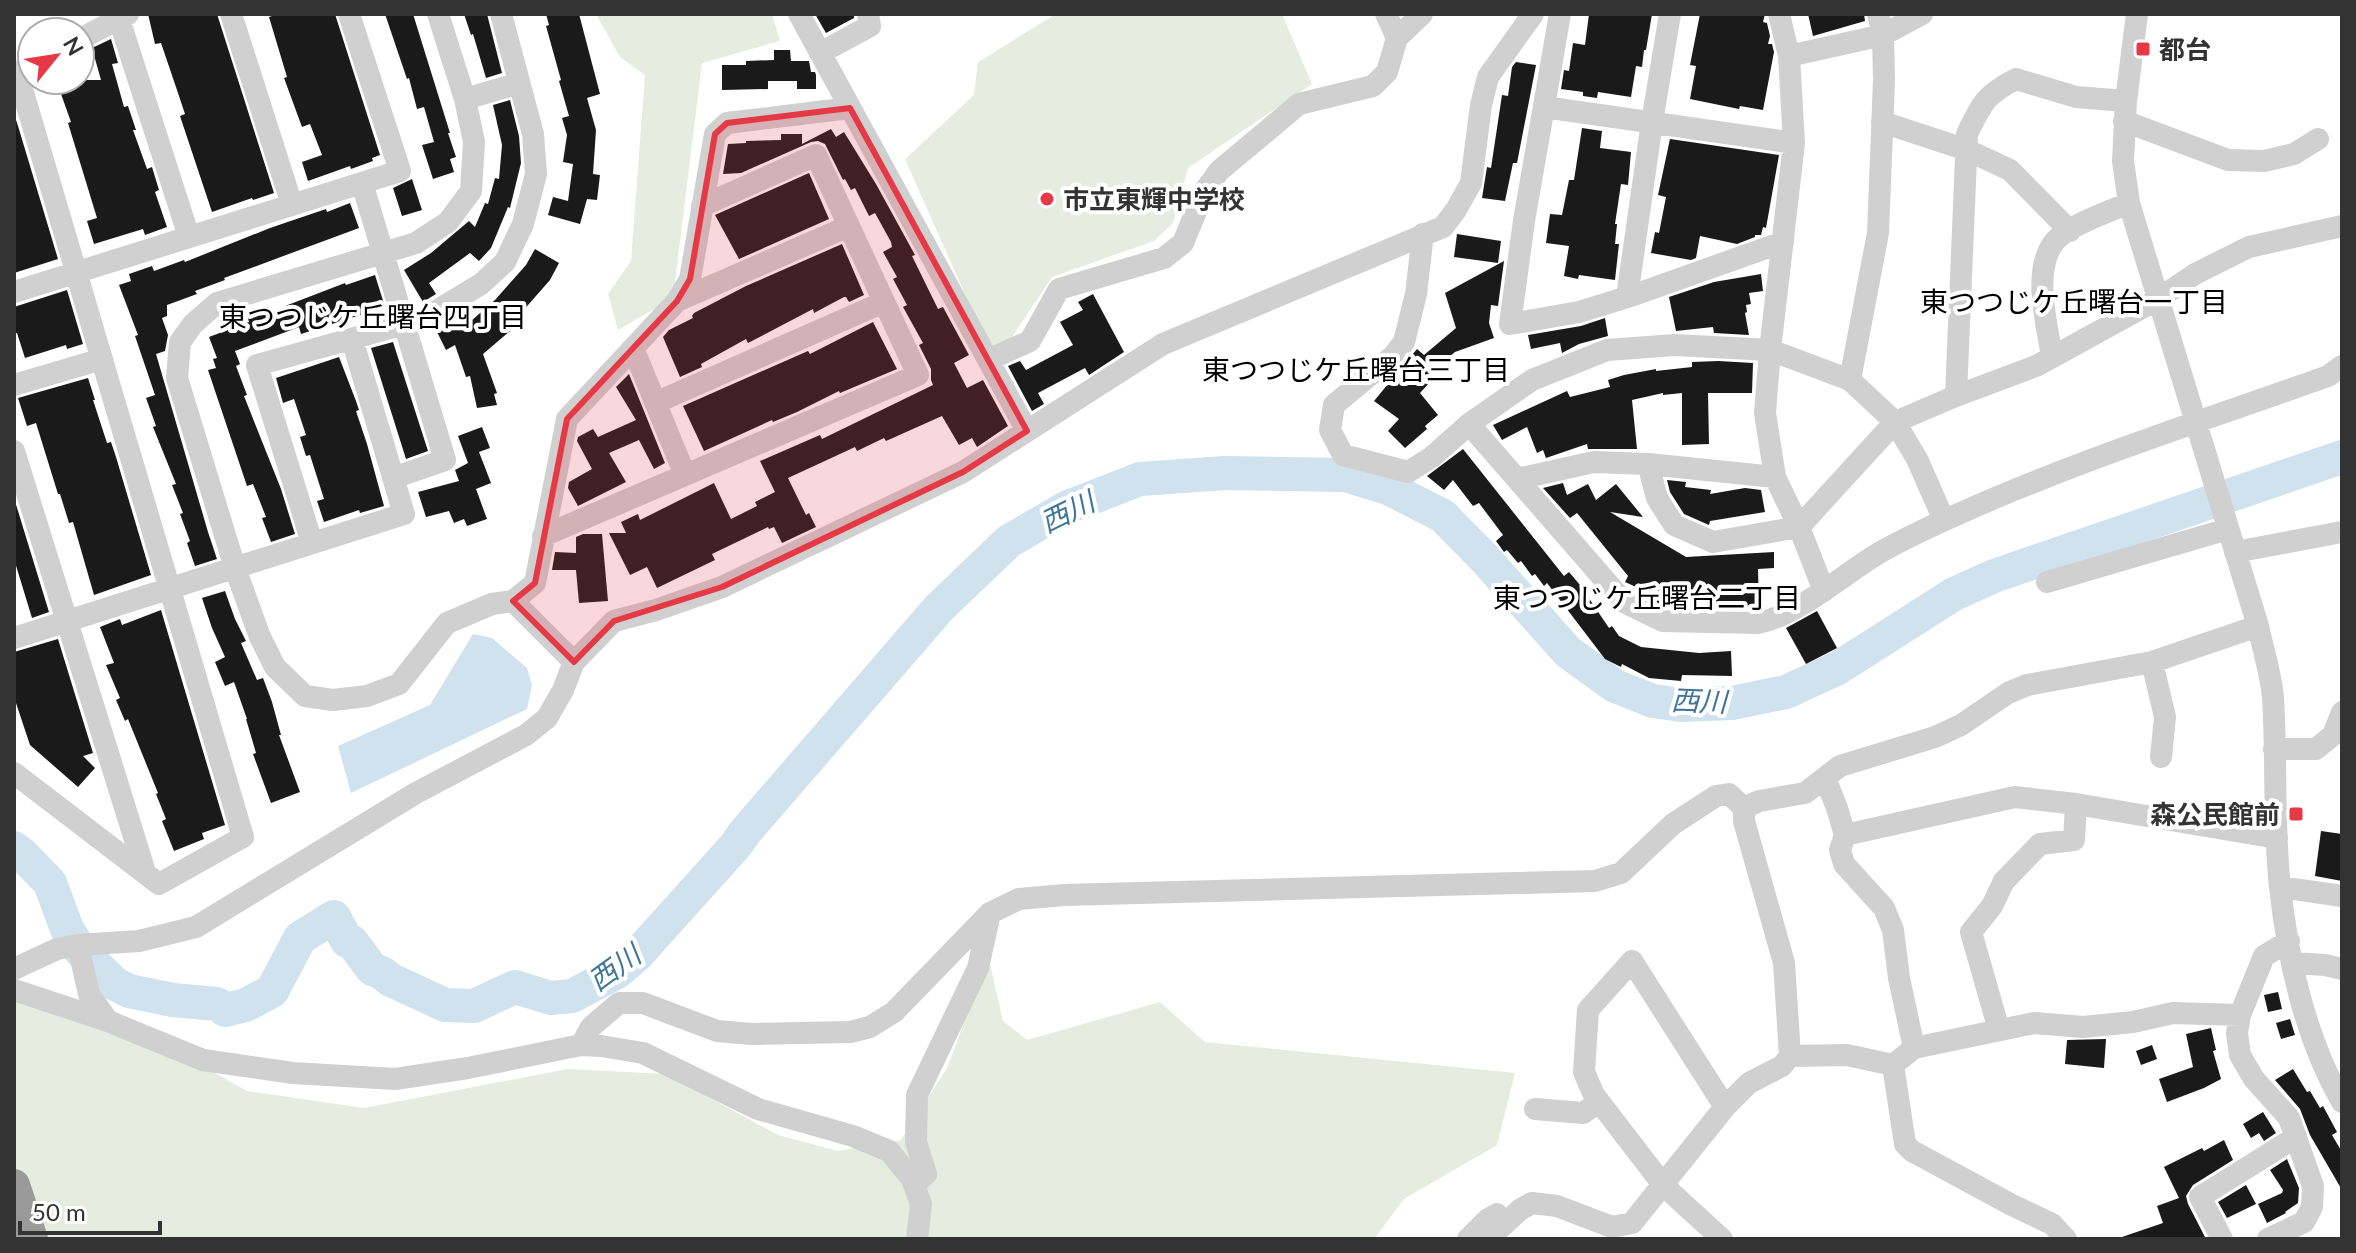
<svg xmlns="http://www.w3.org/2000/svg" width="2356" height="1253" font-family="Lato,'Noto Sans JP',sans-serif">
<rect width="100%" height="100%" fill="#fff"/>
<path fill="#e6ecdf" d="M596,14h176l8,27 -78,22 -29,235 -55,32 -10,-36 23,-33 14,-186 -25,-18z
M1056,14h226l30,70 -124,84 -15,55 -19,18 -102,36 -44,66 -17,4 -11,-19 -75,-169 69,-64 4,-33z
M986,946l17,75 24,19 133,-38 45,40 310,31 -18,72 -93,54 -30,40h-1360v-238l167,53 66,37 117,17 204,-39 98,5 112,61 60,16 63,-11 46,-72 22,-58z"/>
<path fill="#cfe2ee" d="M473,634l19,4 35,30 5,17 -5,24 -176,84 -13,-47 92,-41z"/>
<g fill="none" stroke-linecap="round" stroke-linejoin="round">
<path stroke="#cfe2ee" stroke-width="34" d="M14,848l8,6 28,29 17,46 14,22 34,33 14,7 44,9 44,4 8,6 21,-5 26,-14 28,-53 34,-21 13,24 5,1 20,27 10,4 9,7 54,25 29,1 41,-19 36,11 21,-2 45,-24 20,-17 99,-110 9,-13 194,-224 70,-67 59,-34 72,-28 85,-6 120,2 43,13 55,28 43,44 82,92 47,34 38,15 28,4 51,-2 54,-11 52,-24 116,-74 40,-18 348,-119"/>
</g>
<path fill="#1a1a1a" d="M148,14h69l57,179 -21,7 -1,-2 -40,14 -32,-96 5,-2 -8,-24 -16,-47 -6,1z
M278,14h57l45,141 -8,3 1,3 -22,8 -1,-3 -42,15 -6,-19 20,-7 -12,-31 -8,3 -18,-49 3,-1 -18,-60z
M385,14h28l37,119h-2l8,24 -6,2 4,13 -21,7 -11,-34 12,-3 -10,-35 -7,2 -8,-31 -2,1z
M464,14h23l15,59 -16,5 -13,-44 -2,1z
M546,14h33l21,80 -13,4 9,32 -3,44 7,1 -3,25 -10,-1 -7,25 -32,-9 5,-18 15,4 5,-37 -10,-2 4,-27 -5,-17 7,-2 -10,-35 2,-1 -15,-54 3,-1z
M815,14h39v4l-28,15z
M1589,14h63l-6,36h-2l-2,17 -6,-1 -5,31 -33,-5 -1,6 -14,-2v-4l-22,-3 3,-19 5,1 4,-28 12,2z
M1700,14h65l-2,8 4,1 3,13 -2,8h4l2,8 -11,58 -23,-4 -1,3 -49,-10 6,-33 -6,-1z
M1808,14h56l1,7 -52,15z
M111,39l7,24 -6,1 12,43 4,-1 8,24h-3l14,39 5,-2 7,23 -4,2 12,35 -22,8 -2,-6 -49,15 -7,-23 10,-3 -29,-95 3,-1 -15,-42h45l-9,-32z
M774,50h16l1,11h18l2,11h4l1,3v14h-19v-8h-29v8l-46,1v-25h24v-4l28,-1z
M1516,62l20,3 -19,98h-4l-8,38 -23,-3 5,-31 4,1 11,-73 6,1 4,-29z
M510,100l9,36 2,27 -11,45 -2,-1 -17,41 -12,13 -9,-8 -41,30 7,11 -13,8 -19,-32 27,-17 38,-32 6,6 10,-24 3,1 7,-26 4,1 3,-34 -9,-40z
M14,120h2l2,6 40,133 -44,14z
M1582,128l20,3 -2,17 31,4 -3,33 -7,-1 -6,40h2l-2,20h4l-4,36 -36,-5 -1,4 -14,-3 5,-30 -23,-3 4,-29 12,1 7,-35h5z
M831,129l5,8 8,-5 32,52 39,71 -3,1 26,53 5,-2 26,48 -15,8 13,25 16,-8 25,46 -31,21 -5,-9 -13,7 -17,-29 -56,25 -2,-3 -27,13 -2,-4 -28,13 -39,18 18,37 3,-2 7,14 -34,16 -8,-16 -5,2 -1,-2 -56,27 3,6 -58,28 -10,-21 -17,8 -21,-42h17l-5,-11 17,-8 2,6 74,-37 17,36 26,-13 -2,-4 20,-10 -15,-31 60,-26 2,4 111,-54 -2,-5v-11l-12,-24 4,-2 -20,-36 4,-2 -14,-26 4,-2 -14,-25 9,-5 -1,-5 -16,-29 -6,3 -14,-28 -4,2 -6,-11 -2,1 -18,-36 -7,-3 -7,1 -70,31 -18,1 5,-30 18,-1v-2l35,-1v-6h21v10z
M1670,139l109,16 -13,73 -3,-1 -2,8h-6v2l-18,7 -37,-8 -4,22 -5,2 -40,-7 4,-21 4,1 7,-36 -8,-2z
M809,173l20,46 -90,40 -24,-44z
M412,179l10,31 -20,6 -9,-28z
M350,203l9,25 -135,50 1,2 -30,11 2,3 -30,11v11l-5,2 6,17 -3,16 -9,3 52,178 9,27 -22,7 -8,-23 3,-2 -10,-27 3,-1 -11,-28 4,-1 -23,-57 3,-1 -10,-28 9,-3 -20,-59 3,-1 -19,-50 12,-4 -2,-7 23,-8 2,5 30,-11 1,2 85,-34 56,-19 1,3z
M1457,234l44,7 -3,22 -44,-6z
M842,244l22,51 -15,7 -3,-5h-2l-30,16 -1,-4 -65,34 -2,-4 -45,25 1,3 -22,10 -17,-40 6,-7 24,-12 -1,-2 2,-3 52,-27z
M535,249l24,14 -9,17 -36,41 3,4 -34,29 14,39 -3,1 3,11 -20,3 -7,-32 -4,1 -11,-32 -9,5 -10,-20 23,-10 4,8 32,-28 31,-35z
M1504,261l-6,45 -7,-1 -2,18 5,15 -39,14 -18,15 4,3 -21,23 18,22 -13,11 2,3 -22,19 -17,-17 11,-12 -25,-18 43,-52 7,6 32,-27 -11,-35z
M1761,274l2,17 -14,2 2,11 -5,1 1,7 -2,1 4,22 -35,-2 -1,-6 -37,4 -7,-34 45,-15z
M375,275l10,32 -84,27 -2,-7 -64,24 5,13 -4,2 11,29 -3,1 37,93 14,45 -24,8 -9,-24 4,-1 -13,-33 -6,2 -39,-116 8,-2 -3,-9 4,-1 -8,-21 40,-15 -1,-4 18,-7 1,2 78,-30 1,2z
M67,290l16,54 -16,5 -1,-4 -41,13 -8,-25 -3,1v-27z
M1093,294l31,58 -35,23 -4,-7 -47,25 6,11 -12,7 -24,-45 12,-5 6,9 47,-25 -13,-23 23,-12 -5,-8z
M1605,318l3,18 -29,8 -17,9 -2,-10 -29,6 -3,-14 53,-9z
M873,322l24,47 -57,24 -1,-2 -42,21 -24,10 -1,-2 -68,31 -21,-45 125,-55 2,3z
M393,342l35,109 -22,8 -35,-111z
M339,357l17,44 3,9 -3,1 11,33 17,62 -24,7 -1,-3 -35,12 -7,-21 7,-2 -14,-44 -4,1 -6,-19 6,-2 -12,-36 -11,4 -7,-25z
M1718,361l35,2 -1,30h-44l1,51 -27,1v-52l-19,2v-2l-31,7 5,49h-49l-1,-5 -41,14 -3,-8 -6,3 -10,-26 -25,13 -9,-15 74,-34 3,6 40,-10 -2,-7 16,-5 32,-6v2l36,-4v-5z
M629,374l36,89 -11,6 -15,-29 -30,13 17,29 -48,24 -10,-18 1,-6 23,-13 -15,-28 1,-4 15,-8 5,8 38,-17 -20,-33z
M88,378l7,22h-2l14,43 4,-1 5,15 35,118 -57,20 -21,-73 -4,1 -9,-29h-2l-22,-71 -9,3 -9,-28z
M482,427l8,21 -11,4 12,31 -15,6 11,30 -20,7 -3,-7 -10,4 -5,-12 -23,6 -8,-25 41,-11 -4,-11 13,-7 -10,-27z
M1463,449l101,127 5,-4 11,13 29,43 3,-2 7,10 22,11 58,6 32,-2 1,25 -50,-1 -1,6 -32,-3 -27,-14 -1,3 -16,-8 -58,-76 -3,3 -9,-12 -3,2 -11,-15 -3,2 -11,-13 -3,2 -8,-11 7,-6 -24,-32 -6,3 -20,-26 -9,10 -17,-14z
M1667,480l19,2 -1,5 26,3 -1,4 35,-6 16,2 4,22 -55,9 -1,4 -25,-11 -14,-22z
M1563,483l4,12 21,-11 8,16 20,-16 27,33 -33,-5 76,45 88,-5v16l-16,1 1,37 -93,1 -23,-12 2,-4 -20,-9 3,-6 -51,-63 -7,5 -27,-30z
M14,498l35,114 -17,6 -18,-59z
M583,534h19l6,67 -29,2 -3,-33h-24l3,-18 21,1v-16z
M225,591l10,28 11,22 -5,2 16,37 6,-2 9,24 9,33h-2l21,57 -29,11 -18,-49 3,-1 -10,-34h1l-13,-37 -9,4 -10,-24 10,-5 -13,-29 -10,-30z
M161,610l64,215 -23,8 2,6 -30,12 -12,-30 4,-2 -10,-25 2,-1 -30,-74 -3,2 -9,-21 4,-2 -14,-33 8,-2 -14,-36 20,-8 2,6z
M1817,611l20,37 -31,16 -20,-36z
M58,639l35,114 -10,3 12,12 -17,19 -48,-42 -16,-48v-45z
M2321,831l21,3v47l-27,-5z
M2278,992l4,17 -14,3 -4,-17z
M2290,1019l5,16 -14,4 -5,-16z
M2211,1028l5,22 -3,1 8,28 -17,9 -37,14 -8,-23 34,-12 -7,-33z
M2106,1039l-2,29 -39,-4 2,-24z
M2152,1045l5,14 -16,6 -5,-14z
M2293,1069l14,23 3,-1 10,17 3,-2 14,26 -5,3 10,17v38l-32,-55 -10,-26 -25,-29z
M2263,1112l13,21 -12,8 -5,-8 -8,5 -8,-14z
M2224,1140l9,20 -40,25 -7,11 2,8 18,35h-83l-1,-2 41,-14 -6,-17 22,-8 -15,-31 38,-19 2,3z
M2287,1159l12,29 -1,15 -13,9 1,1 -19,10 -9,-19 24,-11 1,-3 -13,-20z
M2246,1185l10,19 -29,14 -9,-16z"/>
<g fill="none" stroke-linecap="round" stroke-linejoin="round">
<path stroke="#d0d0d0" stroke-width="22" d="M231,14l61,191
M438,14l27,85 9,43 -3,49 -23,31 -32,21 -199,60 -24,21 -13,18 -3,36 58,190 25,69 15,30 30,29 28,4 34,-4 32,-12 48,-61 45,-19 21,-3 61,61
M799,14l228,417
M1386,14l11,24
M1560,14l-36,207 -14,103 69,-12 55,-17 149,-53
M1779,14l10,42 5,87 -24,207 -5,63 10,64 24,50 25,64
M2137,14l-11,87 -3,60 6,42 129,423c5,23 13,48 15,72 4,62 0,126 7,189 8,73 25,151 62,215
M119,19l70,218
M80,39l48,-25
M820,53l50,-27 -2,-12
M1789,56l94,-21 39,-21
M465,99l54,-16
M1544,107l250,36
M2124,121l104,39 36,1 30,-7 24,-15
M1882,122l85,28 43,20 60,61
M362,183l83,277 -52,18
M1423,234l-7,60 -12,48 -11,14 -59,49 -4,25 13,25 65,17 24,-15 37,-33 63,-44 75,-30 68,-5 95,5 80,30 45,42 61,-26 80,-30 122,-67 37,-25 54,-27 93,-21
M14,292l386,-121 -51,-157
M1627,297l25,-175 18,-108
M677,301l172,-75
M633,348l52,127
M2052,357c-5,-32 -19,-83 0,-112 11,-18 58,-34 77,-42
M988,360l42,-19 29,-52 105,-31 19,-15 21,-51 15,-21 80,-67 74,-18 14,-14 10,-34 25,-24
M1850,380l28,-147 6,-153 -1,-45 -5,-21
M14,385l88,-26
M1956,396l11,-262c15,-31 18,-39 49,-55l60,18 50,4
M655,403l229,-101
M1469,424l155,178 39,19 95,2c42,-9 84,-48 121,-70 21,-12 44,-23 66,-33 124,-57 255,-98 383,-144l14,-10
M14,451l131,421
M1648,464l9,34 17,27 39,17 86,-15 96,-105 22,37 27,61
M1517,479l77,-17 54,2 127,13
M543,536l375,-161 -102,-220 -114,51
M312,543l-55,-178 166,-46 58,-35 24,-22 18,-38 13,-50 -3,-40 -32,-120
M2235,552l107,-20
M2047,582l181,-53
M513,601l22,-18 32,-164 110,-118 13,-22 25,-145 12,-11 123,-15
M14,638l390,-124 -52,-175
M2152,662l13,55 -4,40
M2274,749h42l17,-14 9,-23
M14,773l145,111 84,-47 -226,-765
M1825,778l12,30 8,27 -5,15 4,14 40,44 9,22 6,48 15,70
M1845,835l170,-38 61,7 201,34
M2280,887l62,9
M78,945l11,49 19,27
M2293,963l32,2 17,4
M14,969l43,-20 21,-4 61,-4 57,-14 220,-134 110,-58 21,-17 16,-28 11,-28 40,-41 42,-11 66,-23 241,-115 200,-128 280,-117 13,-17 15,-27 10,-78 7,-28 45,-63
M14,990l94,31 95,39 90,13 102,6 73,-11 113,-23 20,1 42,7 115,56 95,27 36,15 23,28 9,25 -4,35
M1999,1030l-28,-98 21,-26 12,-25 36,-37 34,-4 2,-36
M581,1045l10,-18 28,-24h24l74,28 35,3 98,-2 20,-5 24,-15 96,-99 29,-14 45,-4 531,-14 26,-8 52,-49 43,-28 13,-2 15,14
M1790,1056l57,-1 46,10
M1535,1109l48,4 16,-11
M914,1185l12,-11 -10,-32 1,-47 61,-127 12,-55
M1468,1239l20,-20 9,-5
M1488,1239l33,-30 11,-6 25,3 55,21 20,-4 93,-116 24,-24 33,-17 8,-10 -6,-93 -40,-142v-13l15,-7 46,-8 35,-27 95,-29 26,-12 47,-32 19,-8 125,-23 106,-36
M1722,1239l-58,-53 -70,-91 -10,-23 4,-62 44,-49 93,146
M2066,1239l-14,-15 -40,-19 -100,-54 -7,-7 -12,-79 21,-17 120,-25 49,4 50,-5 40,-9 67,2
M2222,1239l-22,-42 96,-60
M2268,1239l36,-17 8,-15 1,-21 -24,-68 -35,-39 -14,-24 -3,-22 3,-18 24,-59 25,-15"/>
<path stroke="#9a9a9a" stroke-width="32" d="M14,1185l18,54"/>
</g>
<path fill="#e63946" fill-opacity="0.2" stroke="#e63946" stroke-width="6" stroke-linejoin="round" d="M850,108l177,323 -64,41 -241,115 -108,34 -40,41 -61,-61 22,-18 32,-164 110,-118 13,-22 25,-145 12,-11z"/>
<g fill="#e63946" stroke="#fff" stroke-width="3">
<rect x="2135" y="41" width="16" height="16" rx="4"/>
<circle cx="1047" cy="199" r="8"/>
<rect x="2288" y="806" width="16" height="16" rx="4"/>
</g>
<g text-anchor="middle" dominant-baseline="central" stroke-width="8" stroke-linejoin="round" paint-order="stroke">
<g font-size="26" font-weight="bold" fill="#333" stroke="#fff" text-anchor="start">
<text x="2159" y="49">都台</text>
<text x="1063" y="199">市立東輝中学校</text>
<text x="2280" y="814" text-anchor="end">森公民館前</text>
</g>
<g font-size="28" fill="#000" stroke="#fff">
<text x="2074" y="301">東つつじケ丘曙台一丁目</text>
<text x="373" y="316">東つつじケ丘曙台四丁目</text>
<text x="1356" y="369">東つつじケ丘曙台三丁目</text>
<text x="1647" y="597">東つつじケ丘曙台二丁目</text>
</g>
<g font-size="28" font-style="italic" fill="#3f7597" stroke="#fff">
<text transform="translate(1067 511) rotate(-26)">西川</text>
<text transform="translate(1699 700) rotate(2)">西川</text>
<text transform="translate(614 967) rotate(-36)">西川</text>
</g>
</g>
<rect width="2356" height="1253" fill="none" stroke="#333333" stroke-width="32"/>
<g transform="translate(56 56) rotate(60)"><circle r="38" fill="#ffffff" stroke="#adadad" stroke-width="2"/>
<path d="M0-6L14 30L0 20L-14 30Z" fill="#e63946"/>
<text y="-12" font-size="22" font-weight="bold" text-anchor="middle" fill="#333333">N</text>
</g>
<path d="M20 1221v12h140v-12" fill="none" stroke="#333333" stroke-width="4"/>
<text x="32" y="1221" font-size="24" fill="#333333" stroke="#ffffff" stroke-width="6" paint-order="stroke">50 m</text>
</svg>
